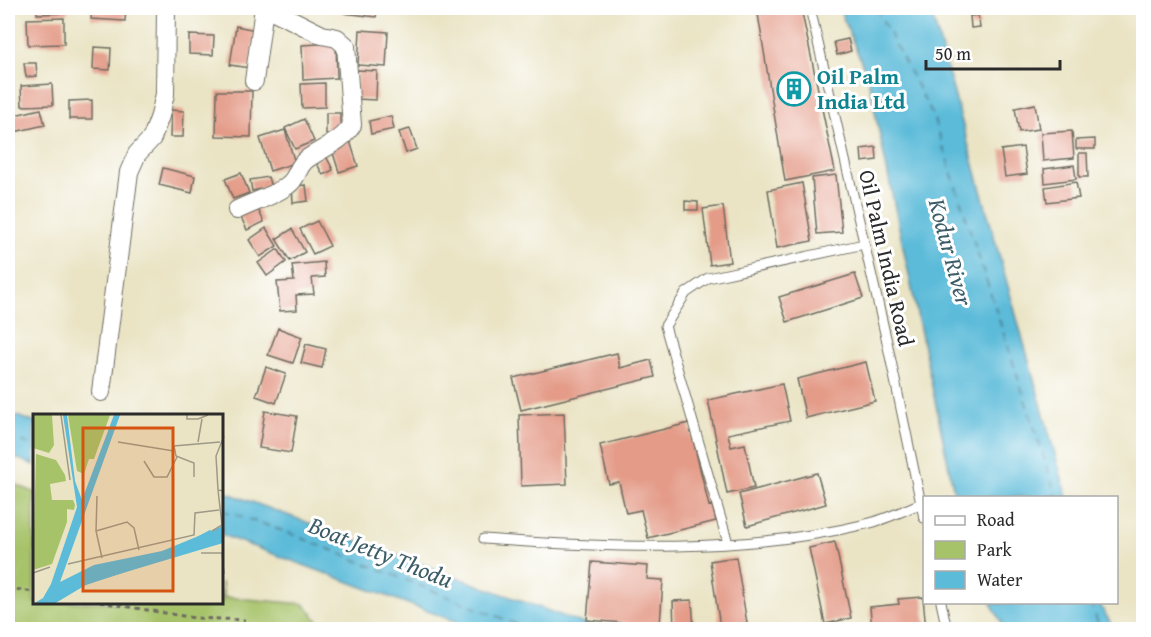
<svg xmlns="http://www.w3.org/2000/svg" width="1151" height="637" font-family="'Gentium Book Plus',serif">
<rect width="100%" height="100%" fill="#fff"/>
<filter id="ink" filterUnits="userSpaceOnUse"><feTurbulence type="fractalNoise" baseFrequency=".0167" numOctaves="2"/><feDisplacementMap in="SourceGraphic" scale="12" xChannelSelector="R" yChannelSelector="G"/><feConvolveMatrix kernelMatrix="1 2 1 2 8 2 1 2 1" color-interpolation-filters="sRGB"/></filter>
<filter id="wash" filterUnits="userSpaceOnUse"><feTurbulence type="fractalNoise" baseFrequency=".008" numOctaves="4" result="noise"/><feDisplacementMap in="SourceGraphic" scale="24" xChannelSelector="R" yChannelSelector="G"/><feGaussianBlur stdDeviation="1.35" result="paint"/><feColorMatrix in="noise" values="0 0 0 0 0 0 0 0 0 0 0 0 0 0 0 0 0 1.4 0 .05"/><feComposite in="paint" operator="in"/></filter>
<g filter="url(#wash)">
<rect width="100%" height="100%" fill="#eae4c5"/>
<path fill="#a7c36a" stroke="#69774a" stroke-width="1.5" d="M8,482l26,10v110h188v-20l1,15 81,7 21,25h-317z"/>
<path fill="#5bbbd9" stroke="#437382" stroke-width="1.5" d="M839,8h91l137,489h-112l-87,-419z
M8,413l26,9v43l-26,-10z
M222,491l376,138h-122l-254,-94z
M991,603h108l15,26h-109z"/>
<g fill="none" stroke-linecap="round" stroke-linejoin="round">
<path stroke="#3c5d68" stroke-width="1.5" stroke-dasharray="8 6" stroke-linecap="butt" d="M876,8l57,108 124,382
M8,436l26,10
M222,510l67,23 242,97
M1091,602l9,28"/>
</g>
<g id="blocks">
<path fill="#e49b88" d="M37,8h31v5l-31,1z
M92,8h34l-1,13 -34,-2z
M345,8h33l-2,9 -32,-4z
M757,8h44l34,163 -50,10z
M978,15l2,12 -9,1 -1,-12z
M64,18v26l-36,1 -1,-26z
M236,26l20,4 -6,38 -20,-3z
M360,30l28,2 -2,35 -28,-2z
M189,35l25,1 -1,19 -24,-1z
M848,39l3,12 -14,4 -3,-13z
M336,43l1,35 -34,2 -1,-35z
M94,47l17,1 -1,22 -17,-1z
M24,63h12l1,13 -11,1z
M357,70l20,1 -1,29 -20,-1z
M325,83v24l-23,1 -1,-24z
M52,84l1,21 -31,1 -1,-20z
M217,91h35l-1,46 -35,-1z
M92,100v19h-23v-18z
M1035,104l4,25 -20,3 -4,-24z
M41,109l4,16 -31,7 -4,-16z
M171,110l13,1 -1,26h-13z
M326,113h14v22h-14z
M391,116l3,13 -23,5 -2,-13z
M304,119l10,22 -19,8 -10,-21z
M410,129l7,20 -11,4 -7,-21z
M285,130l10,33 -25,8 -10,-33z
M1072,131l2,27 -31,3 -2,-28z
M1095,139v10h-19v-9z
M350,141l8,25 -19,6 -8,-25z
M876,147l1,13 -15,2 -1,-13z
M1023,147l4,27 -22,3 -4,-27z
M1079,153h8l1,24h-9z
M325,154l8,16 -10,5 -8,-15z
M1074,165l2,14 -31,4 -1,-14z
M163,168l32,8 -3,17 -33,-8z
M241,173l8,20 -16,6 -8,-20z
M836,175l6,57 -25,2 -5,-56z
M268,177l3,10 -19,4 -2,-11z
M1076,182l3,16 -32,4 -2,-15z
M802,183l10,58 -35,7 -9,-58z
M306,185l2,16 -15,2 -1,-17z
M685,201l13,1v8h-13z
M256,205l8,17 -17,8 -8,-17z
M723,206l7,56 -20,3 -7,-56z
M317,221l13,25 -17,8 -13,-25z
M266,228l11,18 -17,11 -11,-17z
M292,229l13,23 -15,9 -14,-22z
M278,249l8,13 -19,14 -9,-13z
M324,262l1,15 -13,1 2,16 -18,1 1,15 -17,1 -3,-29 17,-1 -2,-16z
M855,274l8,24 -76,24 -8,-25z
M278,328l24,9 -9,26 -25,-8z
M306,344l20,5 -4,19 -21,-5z
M617,353l3,15 31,-8 4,17 -134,33 -8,-32z
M866,362l9,39 -69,17 -9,-39z
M266,367l20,7 -10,29 -20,-7z
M782,384l8,37 -62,13 3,13 14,-3 9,44 -27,6 -19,-94z
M265,411l32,5 -6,37 -32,-5z
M564,413l3,71 -46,2 -2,-71z
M689,423l20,83 3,-1 4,16 -68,17 -7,-28 -15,3 -7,-31 -10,2 -9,-39z
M817,473l9,31 -79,22 -8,-32z
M835,542l16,76 -26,6 -16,-76z
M736,557l11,66 -27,4 -10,-66z
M592,562l56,4 -1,13 16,1 -3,46 -73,-6z
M923,597l3,33h-54l-2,-23 29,-3 -1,-5z
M692,600l2,30h-20l-1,-29z"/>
</g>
</g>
<g filter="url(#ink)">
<use href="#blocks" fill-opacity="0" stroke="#6e6c61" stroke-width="1.5"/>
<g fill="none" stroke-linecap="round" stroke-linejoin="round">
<defs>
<path id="lane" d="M810,8l77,334 37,176
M484,539c126,9 258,15 382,-15 19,-4 38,-14 56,-21
M728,543l-63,-217 21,-33 22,-15 156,-34
M941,602l6,28"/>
<path id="street" d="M254,81l10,-73
M237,210c16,-8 37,-14 51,-25 10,-7 9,-19 19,-26 15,-11 35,-17 45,-34l-6,-79 -9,-8 -15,-3 -54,-27
M101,392l28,-220 8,-18 15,-16 8,-22 5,-22 1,-86"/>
</defs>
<use href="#lane" stroke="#6e6c61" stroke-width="11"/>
<use href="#street" stroke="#6e6c61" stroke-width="20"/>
<path stroke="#6e6c61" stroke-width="3" stroke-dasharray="4.5 4.5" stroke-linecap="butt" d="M8,588l26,4
M100,602l95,16 50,2"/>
<use href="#lane" stroke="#fff" stroke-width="9"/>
<use href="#street" stroke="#fff" stroke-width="18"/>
</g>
</g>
<defs>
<symbol id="building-ring" viewBox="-11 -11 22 22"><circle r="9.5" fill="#fff" stroke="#0f9aa8" stroke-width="1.5"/><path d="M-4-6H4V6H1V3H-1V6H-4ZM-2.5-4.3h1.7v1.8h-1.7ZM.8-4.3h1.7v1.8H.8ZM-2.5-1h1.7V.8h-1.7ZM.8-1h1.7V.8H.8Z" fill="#0f9aa8"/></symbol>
</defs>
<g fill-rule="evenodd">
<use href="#building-ring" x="775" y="70" width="38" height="38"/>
</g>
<g text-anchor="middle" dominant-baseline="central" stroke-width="6" stroke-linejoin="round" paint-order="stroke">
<g font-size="22" font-weight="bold" fill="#0d838f" stroke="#fff" text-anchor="start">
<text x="817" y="76">Oil Palm<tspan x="817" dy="25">India Ltd</tspan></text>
</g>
<g font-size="22" fill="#2b2b2b" stroke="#fff">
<text transform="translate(887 258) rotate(77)">Oil Palm India Road</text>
</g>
<g font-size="24" font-style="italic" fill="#3c5d68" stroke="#fff">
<text transform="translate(951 252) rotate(75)">Kodur River</text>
<text transform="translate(381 552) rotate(22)">Boat Jetty Thodu</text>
</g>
</g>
<g transform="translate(33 414)">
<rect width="190" height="190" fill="#eae4c5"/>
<path d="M0,1h19l2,30 -5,8 -16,-5zM35,1h42l-16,44h-5l-5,15 -7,-3zM3,40l20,6 9,15 1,6 -16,3 2,16h21l2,5 -1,5 -7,-1v13l-15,42 -19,6z" fill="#a7c36a"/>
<path d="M30,1h4l8,66 7,19 32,-85h6l-60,167 34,-17 68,-14 61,-25v17l-134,40 -35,21h-21l10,-6 8,-14 26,-77z" fill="#5bbbd9"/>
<path fill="none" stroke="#5bbbd9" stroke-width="3" d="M17,188l66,-187M14,190l37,-20 73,-24 54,-29"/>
<path fill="none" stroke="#9e9a87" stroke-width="1.5" d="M28,1l9,65M154,1v4h11l10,-4M191,22l-8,20 2,34 6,1M85,28l56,9M165,28l4,-23M111,47l10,16h13l10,-20M161,63v-14l-18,-7 -2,-10 46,-4M64,82l-1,35 6,27M63,117l31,-9 7,6 5,22M179,117l10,-6 -4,-35M168,139h21l2,21M35,150l126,-29 1,-22 24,-3M0,159l17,-6"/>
<path fill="#d5540f" fill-opacity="0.15" stroke="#d5540f" stroke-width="3" d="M50,14h90v163h-90z"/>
<rect width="190" height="190" fill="none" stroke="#2b2b2b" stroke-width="3"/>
</g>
<rect width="1151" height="637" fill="none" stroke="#fff" stroke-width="30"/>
<rect x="923" y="496" width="195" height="108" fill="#ffffff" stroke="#aaaaaa" stroke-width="1.5"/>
<rect x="935" y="516" width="30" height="9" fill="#ffffff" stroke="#aaaaaa" stroke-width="1.5"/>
<text x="977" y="526" font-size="18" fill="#2b2b2b">Road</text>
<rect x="935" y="541" width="30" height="18" fill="#a7c36a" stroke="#aaaaaa" stroke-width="1.5"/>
<text x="977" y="556" font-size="18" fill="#2b2b2b">Park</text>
<rect x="935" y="571" width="30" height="18" fill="#5bbbd9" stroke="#aaaaaa" stroke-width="1.5"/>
<text x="977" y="586" font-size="18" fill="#2b2b2b">Water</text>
<path d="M926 60v9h134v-9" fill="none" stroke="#2b2b2b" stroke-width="3"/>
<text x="935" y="60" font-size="18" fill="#2b2b2b" stroke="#ffffff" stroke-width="4.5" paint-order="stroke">50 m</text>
</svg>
